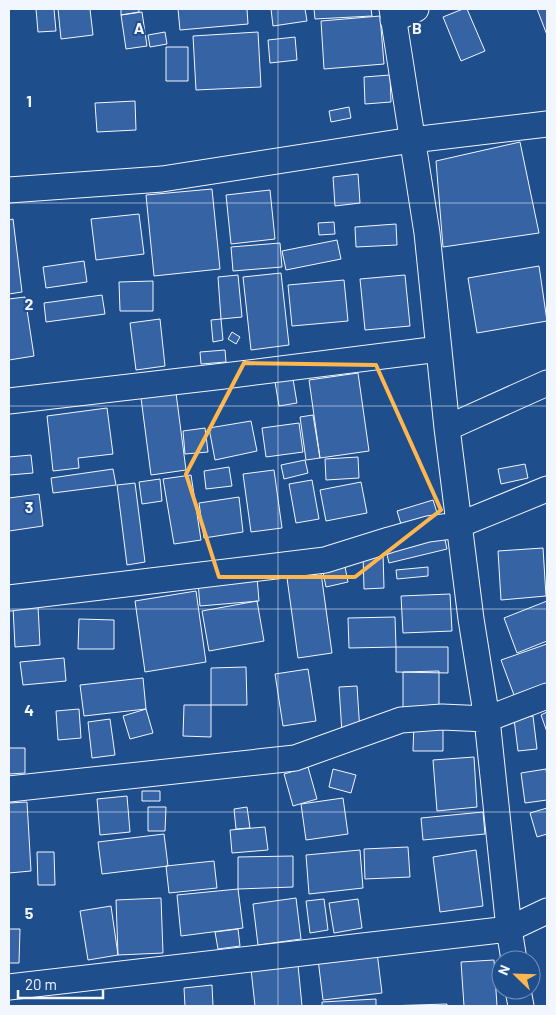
<svg xmlns="http://www.w3.org/2000/svg" width="556" height="1015" font-family="Barlow,sans-serif">
<rect width="100%" height="100%" fill="#1f4e8c"/>
<path fill="#3563a3" stroke="#f2f6ff" d="M36,9h18l2,22 -18,1z
M58,9h32l3,26 -32,4z
M121,9h18v3l-18,3z
M178,9h69l1,15 -68,6z
M271,9h34l2,12 -34,5z
M314,9h57l1,7 -57,3z
M463,9h4l18,42 -24,10 -18,-44z
M537,9h10v26z
M142,12l5,34 -21,3 -5,-34z
M380,16l4,48 -60,5 -3,-48z
M165,32l2,12 -17,3 -2,-12z
M258,32l3,55 -65,3 -3,-54z
M295,37l2,23 -27,3 -2,-23z
M166,47h22v34h-22z
M390,75l1,27 -26,2 -1,-27z
M135,101l1,29 -39,2 -2,-29z
M349,107l2,11 -20,4 -2,-11z
M520,142l19,91 -96,14 -7,-86z
M358,174l2,29 -25,3 -2,-29z
M212,189l8,80 -66,7 -8,-81z
M270,190l5,49 -44,5 -5,-49z
M139,214l5,40 -48,6 -5,-41z
M13,219l9,73 -13,2v-74z
M334,222l1,12 -16,1 -1,-12z
M396,224l1,21 -41,2 -1,-20z
M337,240l4,19 -55,11 -4,-19z
M280,243l2,24 -49,4 -2,-24z
M84,261l3,21 -41,6 -3,-21z
M539,266l8,55 -70,12 -9,-55z
M281,273l8,72 -38,5 -8,-73z
M238,275l4,42 -21,2 -3,-42z
M405,275l5,51 -45,4 -5,-51z
M344,280l4,41 -56,5 -4,-41z
M153,281v30h-33l-1,-29z
M102,295l3,19 -59,8 -2,-19z
M25,297l9,59 -25,4v-61z
M160,319l5,47 -29,4 -6,-47z
M221,319l2,21 -10,2 -2,-22z
M232,332l8,5 -4,7 -8,-5z
M225,350l1,12 -25,2 -1,-12z
M358,373l11,78 -49,7 -11,-78z
M293,379l4,24 -18,3 -4,-24z
M176,393l10,77 -35,5 -10,-77z
M107,408l6,46 -35,4 1,10 -26,3 -6,-55z
M313,415l7,43 -14,2 -6,-43z
M251,421l6,30 -42,9 -6,-32z
M299,423l4,29 -37,5 -4,-29z
M205,428l3,24 -23,2 -2,-23z
M31,455l2,18 -24,2v-18z
M358,457l1,21 -33,2 -1,-21z
M305,460l3,13 -24,6 -3,-14z
M525,464l3,14 -27,6 -3,-15z
M229,467l3,19 -26,3 -2,-18z
M113,469l3,16 -63,8 -2,-15z
M274,470l8,58 -31,4 -8,-58z
M191,475l10,65 -27,4 -11,-65z
M160,479l2,22 -20,3 -3,-22z
M312,480l7,39 -23,4 -7,-39z
M361,482l6,31 -41,8 -6,-31z
M135,483l10,79 -18,3 -10,-80z
M39,494l4,32 -34,5v-33z
M239,497l4,35 -39,6 -5,-35z
M433,500l6,19 -36,12 -6,-20z
M443,531l4,18 -58,14 -4,-17z
M543,548l3,48 -45,4 -3,-49z
M383,553l1,35 -20,1 -1,-35z
M345,567l3,15 -22,5 -3,-15z
M428,567v9l-31,3 -1,-9z
M321,573l11,80 -34,5 -11,-80z
M257,577l2,24 -59,5 -2,-24z
M196,591l10,71 -61,10 -10,-71z
M450,594l2,37 -49,2 -2,-37z
M257,601l7,40 -55,10 -7,-40z
M547,601v40l-30,12 -13,-35z
M38,606l2,39 -25,2 -2,-40z
M395,617l1,30 -47,1 -1,-30z
M79,619l35,1v29h-36z
M547,644v39l-33,12 -13,-35z
M396,647h52v26l-52,-1z
M64,658l2,23 -43,4 -3,-23z
M246,667l1,38h-36v-37z
M308,669l8,52 -33,5 -8,-52z
M439,671v42h-36v-41z
M143,678l3,31 -62,7 -4,-31z
M357,686l3,46 -18,1 -3,-46z
M184,705h27v32l-28,-1z
M79,709l2,29 -23,2 -2,-29z
M146,709l7,24 -23,6 -7,-23z
M547,712v20l-6,-17z
M533,716l4,33 -19,2 -4,-32z
M110,719l5,36 -23,3 -4,-36z
M414,722h29v29h-30z
M9,748h16v25l-16,1z
M474,757l3,50 -40,4 -4,-51z
M308,767l9,32 -24,7 -9,-32z
M333,769l23,6 -5,18 -22,-6z
M546,769l1,9v22l-22,3 -4,-30z
M142,791h18v10h-18z
M127,796l3,36 -30,3 -3,-36z
M343,798l5,36 -42,6 -5,-36z
M27,802l4,69 -22,2v-70z
M148,807h18l-1,24h-17z
M247,807l3,21 -14,1 -2,-20z
M547,808v26l-10,3 -7,-24z
M483,812l2,22 -62,6 -2,-22z
M265,827l3,23 -36,3 -2,-23z
M164,834l4,32 -66,8 -4,-32z
M408,847l2,30 -45,2 -1,-30z
M360,850l3,38 -54,6 -3,-39z
M476,850l7,56 -43,6 -7,-55z
M37,852h17l1,33h-17z
M293,856v31l-55,2v-32z
M214,861l3,27 -48,5 -3,-27z
M238,889l5,39 -62,8 -4,-41z
M161,898l2,55 -45,2 -2,-55z
M296,898l5,41 -43,6 -5,-41z
M324,899l4,31 -18,3 -4,-32z
M358,899l4,29 -28,5 -5,-30z
M111,906l7,49 -30,5 -8,-49z
M9,929h11l-1,34h-10z
M238,929l2,17 -22,3 -3,-17z
M375,936l7,57 -59,7 -7,-57z
M494,960l3,46h-33l-3,-44z
M298,965l4,41h-47l-4,-37z
M212,985l1,21h-28l-1,-18z
M376,999v7h-54v-4z
M447,1004v2h-62z"/>
<g fill="none" stroke-linecap="round" stroke-linejoin="round">
<defs>
<path id="minor" d="M392,9l35,224 20,195 24,191 16,100 22,210 5,31
M393,20l23,-11
M9,190l153,-11 250,-39 135,-16
M9,401l215,-25 215,-27
M447,428l100,-45
M9,598l316,-38 64,-20 39,-11 31,-4 88,-36
M9,789l286,-31 106,-38 41,-3 45,2 60,-23
M9,987l500,-58 38,-18
M518,990l3,16"/>
</defs>
<use href="#minor" stroke="#f2f6ff" stroke-width="27"/>
<use href="#minor" stroke="#1f4e8c" stroke-width="25"/>
</g>
<path fill="none" stroke="#ffb74d" stroke-width="4" stroke-linejoin="round" d="M244,363l132,2 65,145 -86,67h-136l-33,-103z"/>
<path fill="none" stroke="#f2f6ff" stroke-width="1" stroke-opacity="0.55" d="M278,9v997M9,203h538M9,406h538M9,609h538M9,812h538"/>
<g font-size="16" text-anchor="middle" font-weight="bold" fill="#f2f6ff" stroke="#1f4e8c" stroke-width="4" stroke-linejoin="round" paint-order="stroke">
<text x="139" y="34">A</text>
<text x="417" y="34">B</text>
<text x="29" y="107">1</text>
<text x="29" y="310">2</text>
<text x="29" y="513">3</text>
<text x="29" y="716">4</text>
<text x="29" y="919">5</text>
</g>
<rect width="556" height="1015" fill="none" stroke="#f2f6ff" stroke-width="20"/>
<g transform="translate(516 975) rotate(293)"><circle r="24" fill="#1f4e8c" stroke="#7391ba"/>
<path d="M0-4L9 19L0 12L-9 19Z" fill="#ffb74d"/>
<text y="-8" font-size="14" font-weight="bold" text-anchor="middle" fill="#f2f6ff">N</text>
</g>
<path d="M18 990v8h85v-8" fill="none" stroke="#f2f6ff" stroke-width="2.5"/>
<text x="25" y="990" font-size="15" fill="#f2f6ff" stroke="#1f4e8c" stroke-width="4" paint-order="stroke">20 m</text>
</svg>
